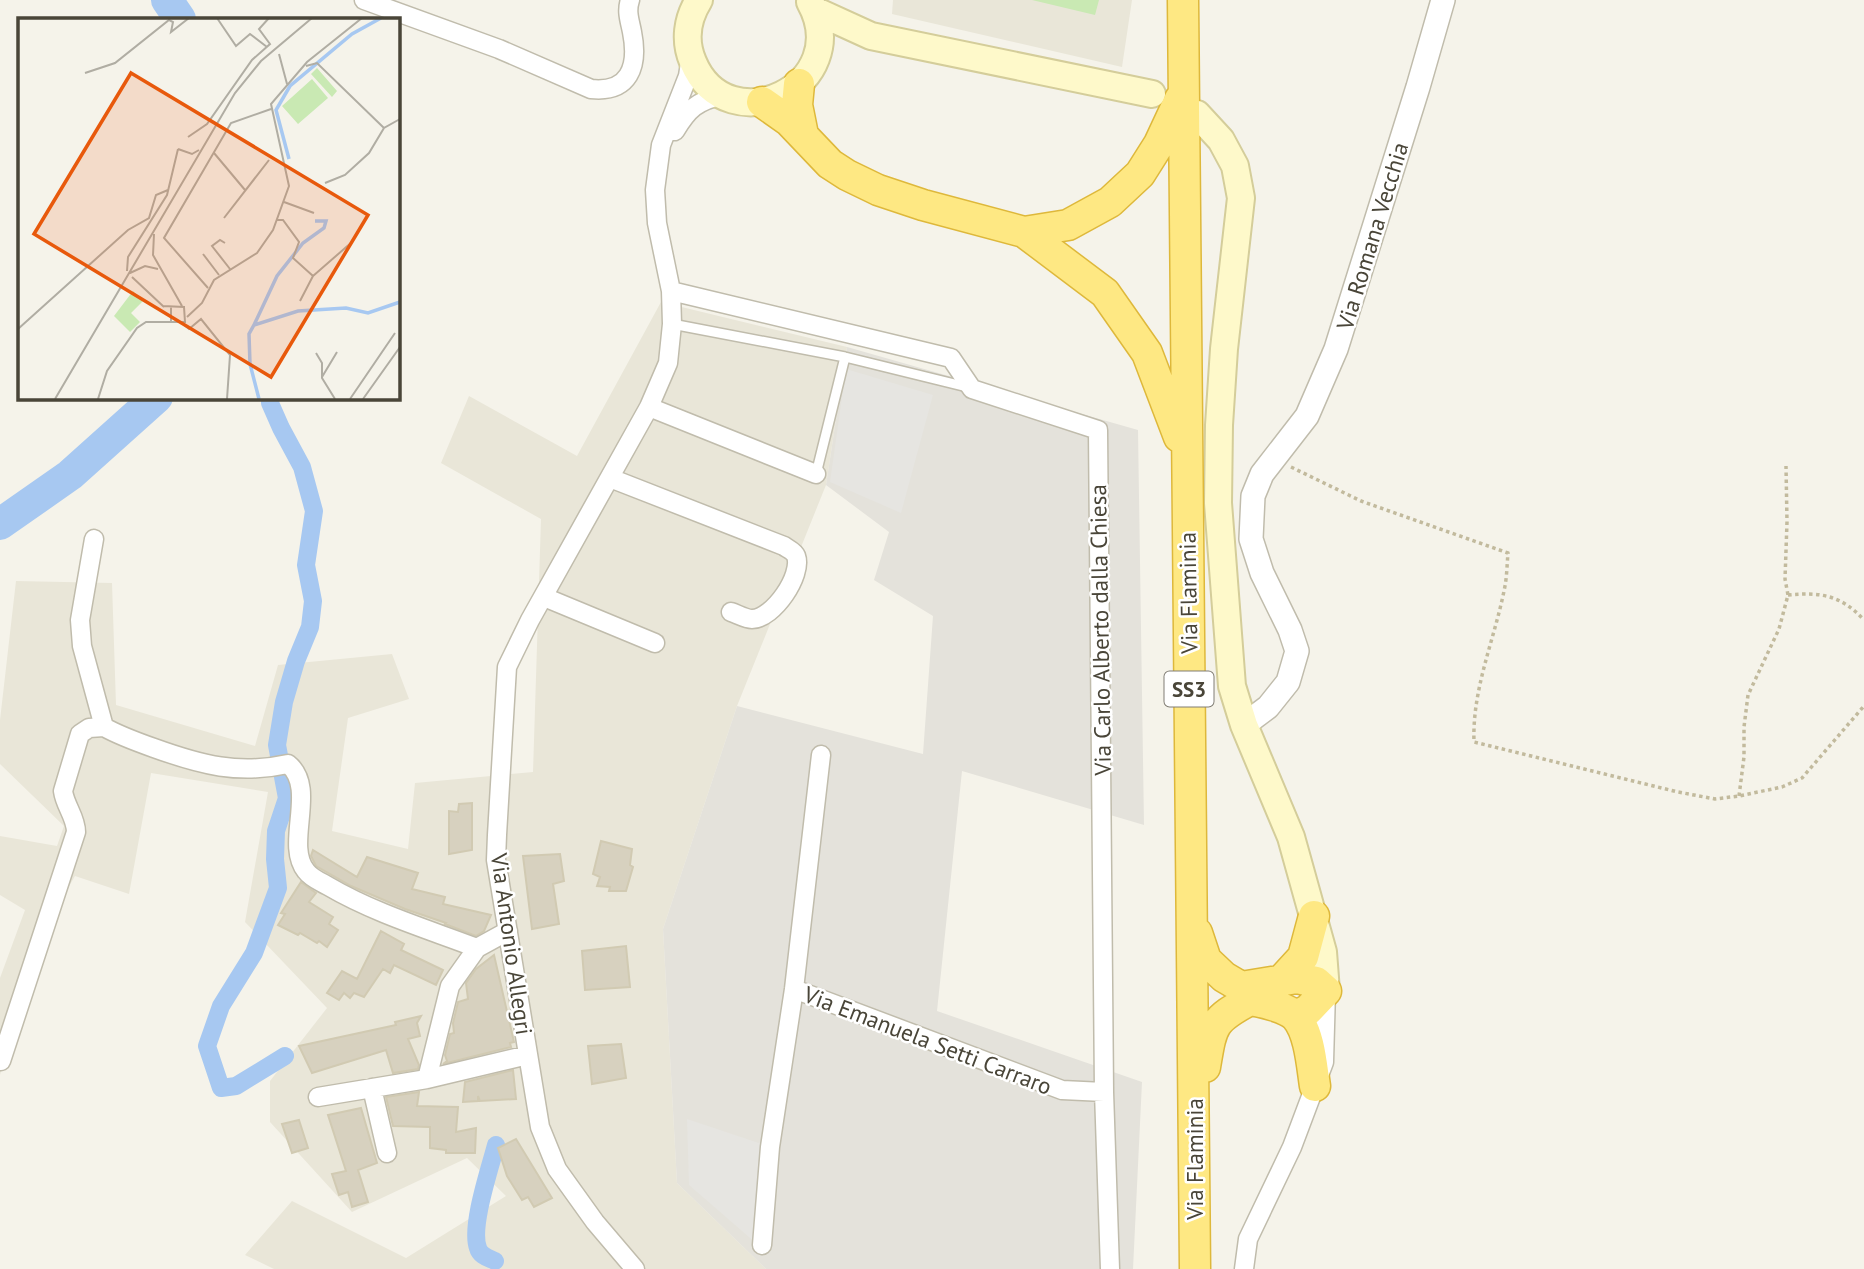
<svg xmlns="http://www.w3.org/2000/svg" width="1864" height="1269" font-family="'PT Sans',sans-serif">
<rect width="100%" height="100%" fill="#f5f3ea"/>
<path fill="#e9e6d8" d="M893,0h239l-10,67 -230,-53z
M661,302l186,45 -21,138 -89,221 -74,223 14,254 89,86h-492l-29,-14 47,-54 114,57 100,-62 -39,-38 -115,54 -82,-90v-41l57,-73 -82,-86 23,-130 -117,-19 -22,121 -54,-18 -35,61 -40,138v-97l25,-68 -25,-15v-59l57,10 7,-20 -64,-62v-44l16,-139 96,2 4,122 139,41 23,-81 114,-11 17,45 -61,19 -16,113 76,18 7,-66 118,-11 8,-253 -100,-56 28,-67 108,60z"/>
<path fill="#e4e2db" d="M847,347l291,83 6,395 -182,-54 -25,240 205,71 -9,187h-367l-89,-86 -14,-254 74,-223 186,48 10,-138 -59,-36 15,-48 -63,-47z"/>
<path fill="#c9e9b3" d="M1032,0h67l-4,15z"/>
<path fill="#e6e5e1" d="M846,369l87,26 -32,118 -71,-31z
M687,1119l78,26 -8,99 -68,-59z"/>
<g fill="none" stroke-linecap="round" stroke-linejoin="round">
<path stroke="#a7c8f1" stroke-width="18" d="M270,397v6l11,25 21,39 12,44 -8,54 7,36 -3,26 -14,34 -12,41 -7,43 10,53 -11,33 -1,28 3,29 -24,65 -33,53 -14,40 14,42 15,-2 49,-30
M495,1261c-6,-3 -15,-5 -17,-13 -8,-21 12,-80 18,-103"/>
<path stroke="#a7c8f1" stroke-width="32" d="M167,0l13,19
M0,524l70,-49 87,-78"/>
</g>
<path fill="#d7d1bf" stroke="#d1cab2" stroke-width="2" d="M472,803v47l-23,4v-43l9,1 1,-8z
M601,841l31,8 -2,16 3,2 -7,24h-17l1,-4 -13,-1 3,-9 -7,-3z
M313,850l44,27 10,-20 51,16 -6,16 33,8 -2,7 48,11 -7,16 -8,5 -31,-12 1,-1 -41,-14 -54,-23 -35,-20 -5,-10z
M560,854l4,27 -11,3 6,40 -27,5 -9,-73z
M301,882l15,11 -7,9 24,15 -4,7 9,6 -11,17 -8,-6 -2,2 -17,-10 -2,2 -20,-10 7,-11 -4,-1z
M381,931l23,13 -3,6 42,20 -7,15 -42,-20 -4,8 -7,-4 -19,28 -10,-4 -4,5 -6,-5 -5,7 -12,-7 15,-22 15,8z
M626,946l4,41 -45,3 -3,-39z
M494,955l20,87 -4,1 1,4 -68,17 4,-3 -2,-6 5,-21 4,-1 -1,-10 5,-21 10,-3 -2,-16 10,-14z
M421,1016l-4,7 3,13 -12,3 11,26 -1,4 -25,4 -7,-23 -74,23 -13,-27 97,-21 -1,-3z
M621,1044l5,34 -34,6 -4,-38z
M513,1070l3,29 -36,2 -2,-5v5l-15,1 2,-20z
M419,1092l-2,14 41,1 -2,25 20,-4 -1,25h-29v-3l-16,-2v-21l-37,-1 -7,-29z
M361,1108l16,55 -19,7 10,32 -16,5 -4,-15 -9,3 -7,-21 14,-3 -18,-56z
M299,1120l9,28 -16,5 -10,-29z
M516,1139l36,59 -18,9 -6,-10 -6,3 -15,-24 -9,-28z"/>
<g fill="none" stroke-linecap="round" stroke-linejoin="round">
<defs>
<path id="service" d="M672,324l173,33 122,30
M816,474l29,-117"/>
<path id="minor" d="M364,0l135,49 92,40c38,4 48,-22 41,-57 -2,-11 -6,-20 -2,-32
M675,131c13,-22 22,-30 48,-36
M671,291l280,67 21,31 126,41 6,662 6,177
M649,407l167,67
M610,478l174,68c4,3 10,5 12,10 7,19 -23,63 -44,63 -6,0 -15,-5 -21,-7
M94,539l-14,81 2,26 22,81c16,9 33,15 50,21 47,17 85,27 134,16 30,24 -4,80 18,107 5,7 15,11 22,15 46,27 99,43 149,62l31,-17
M544,597l111,46
M794,989l268,101 42,2
M1,1061l75,-229c0,-15 -11,-26 -13,-41l17,-57 9,-6 15,-1
M427,1079l23,-93 27,-38
M372,1088l15,65
M318,1097l109,-18 101,-24
M762,1245l8,-98 24,-158 27,-234
M635,1269l-40,-47 -38,-53 -17,-42 -44,-267 1,-25 10,-168 23,-47 119,-213 19,-44 4,-39 -1,-33 -14,-68 -2,-33 6,-45 27,-69 3,-19
M1244,1269l4,-30 44,-92 32,-85 2,-71"/>
<path id="tertiary" d="M1244,725l24,-18 20,-25 9,-31 -7,-21 -28,-57 -11,-34 2,-43 9,-22 45,-58 29,-67 82,-262 25,-87"/>
<path id="secondary" d="M699,0c-12,19 -15,41 -6,62 35,84 163,23 117,-60
M814,10l57,26 281,58
M1197,114l24,26 14,26 6,32 -17,151 -5,76 -1,78 14,183 12,39 47,112 32,115 3,39"/>
<path id="trunk" d="M1183,0l12,1269
M799,84l-2,21 6,30
M762,102l27,19 41,43 17,11 31,15 45,15 101,27 81,61 42,60 32,84
M1024,232l44,-7 42,-23 30,-28 19,-30 21,-45
M1197,933l9,27 18,17 17,10 56,-9 19,4 10,9 -18,19 -12,6
M1279,983l24,-26 11,-41
M1205,1067c7,-42 7,-47 45,-67 13,2 38,8 46,17 14,16 16,50 19,69"/>
</defs>
<use href="#service" stroke="#c0bcac" stroke-width="12"/>
<use href="#minor" stroke="#c0bcac" stroke-width="21"/>
<use href="#tertiary" stroke="#c0bcac" stroke-width="26"/>
<use href="#secondary" stroke="#d4cd9a" stroke-width="30"/>
<use href="#trunk" stroke="#deb83b" stroke-width="33"/>
<path stroke="#c2ba9d" stroke-width="3.5" stroke-dasharray="3.5 3.5" stroke-linecap="butt" d="M1291,467l70,34 147,52c-1,11 -1,22 -3,33 -10,53 -33,102 -31,156l204,50 37,7 24,-3 43,-9 20,-9 62,-72
M1788,595c33,-3 53,0 76,25
M1739,796l5,-39v-30l4,-32 31,-66 9,-34 -3,-16 2,-57 -1,-56"/>
<use href="#service" stroke="#fff" stroke-width="9"/>
<use href="#minor" stroke="#fff" stroke-width="18"/>
<use href="#tertiary" stroke="#fff" stroke-width="23"/>
<use href="#secondary" stroke="#fef9ca" stroke-width="26"/>
<use href="#trunk" stroke="#fee883" stroke-width="30"/>
</g>
<g text-anchor="middle" dominant-baseline="central" stroke-width="5" stroke-linejoin="round" paint-order="stroke">
<rect fill="#fff" stroke="#807d74" stroke-width="2" x="1164.5" y="671.5" width="49" height="35" rx="5"/>
<g font-size="21" font-weight="bold" fill="#494538">
<text x="1189" y="689">SS3</text>
</g>
<g font-size="23" fill="#494538" stroke="#fff">
<text transform="translate(1372 236) rotate(-73)">Via Romana Vecchia</text>
<text transform="translate(1188 593) rotate(-91)">Via Flaminia</text>
<text transform="translate(1100 630) rotate(-91)">Via Carlo Alberto dalla Chiesa</text>
<text transform="translate(512 944) rotate(82)">Via Antonio Allegri</text>
<text transform="translate(928 1040) rotate(21)">Via Emanuela Setti Carraro</text>
<text transform="translate(1194 1159) rotate(-90)">Via Flaminia</text>
</g>
</g>
<g transform="translate(18 18)">
<rect width="382" height="382" fill="#f5f3ea"/>
<path d="M299,50l20,23 -5,6 -21,-23zM294,61l16,19 -30,26 -16,-18zM115,273l10,10 -12,12 9,9 -10,10 -16,-16z" fill="#c9e9b3"/>
<path fill="none" stroke="#a7c8f1" stroke-width="3.5" d="M271,141l-13,-49 14,-24 62,-52 29,-16M236,307l23,-49 26,-33 21,-15 2,-7h-11M241,381l-9,-35 -1,-30 5,-9 44,-14 48,-3 22,5 32,-11"/>
<path fill="none" stroke="#b0ada3" stroke-width="2" d="M199,0l19,28 14,-12 17,13M261,36l8,30M288,48l11,-3 67,65M67,55l30,-10 54,-43 4,2 -2,10 18,-14M170,119l19,-13 45,-64 18,-16 -11,-15 10,-11M160,131l14,5 7,-4M196,135l31,37M307,165l20,-8 24,-22 15,-25 16,-9M266,184l30,11M206,200l45,-58M259,202h6l16,22 -6,16 20,18 -13,25M136,216l-1,21 29,51M207,225l-5,-3 -8,6 18,23M185,236l16,21M109,253l1,-14 39,-62 11,-46M112,255l15,-7 13,3M295,258l39,-34M114,259l32,30M190,270l-44,-50 67,-115 40,-14M145,288l21,1 1,15h-14v-15M169,299l15,-14 12,-23 43,-27 16,-23 16,-44 -18,-82 36,-42 55,-44M164,305l7,6 12,-10 29,36 -3,44M0,311l110,-99 21,-12 7,-23 12,-5M298,335l6,10v15l13,21M304,359l15,-25M37,381l180,-306 26,-32 51,-43M80,381l9,-28 30,-43 9,-6h25M332,381l45,-66M345,381l37,-52"/>
<path fill="#e8590c" fill-opacity="0.15" stroke="#e8590c" stroke-width="3.5" d="M113,55l237,142 -97,162 -237,-143z"/>
<rect width="382" height="382" fill="none" stroke="#494538" stroke-width="3.5"/>
</g>
</svg>
